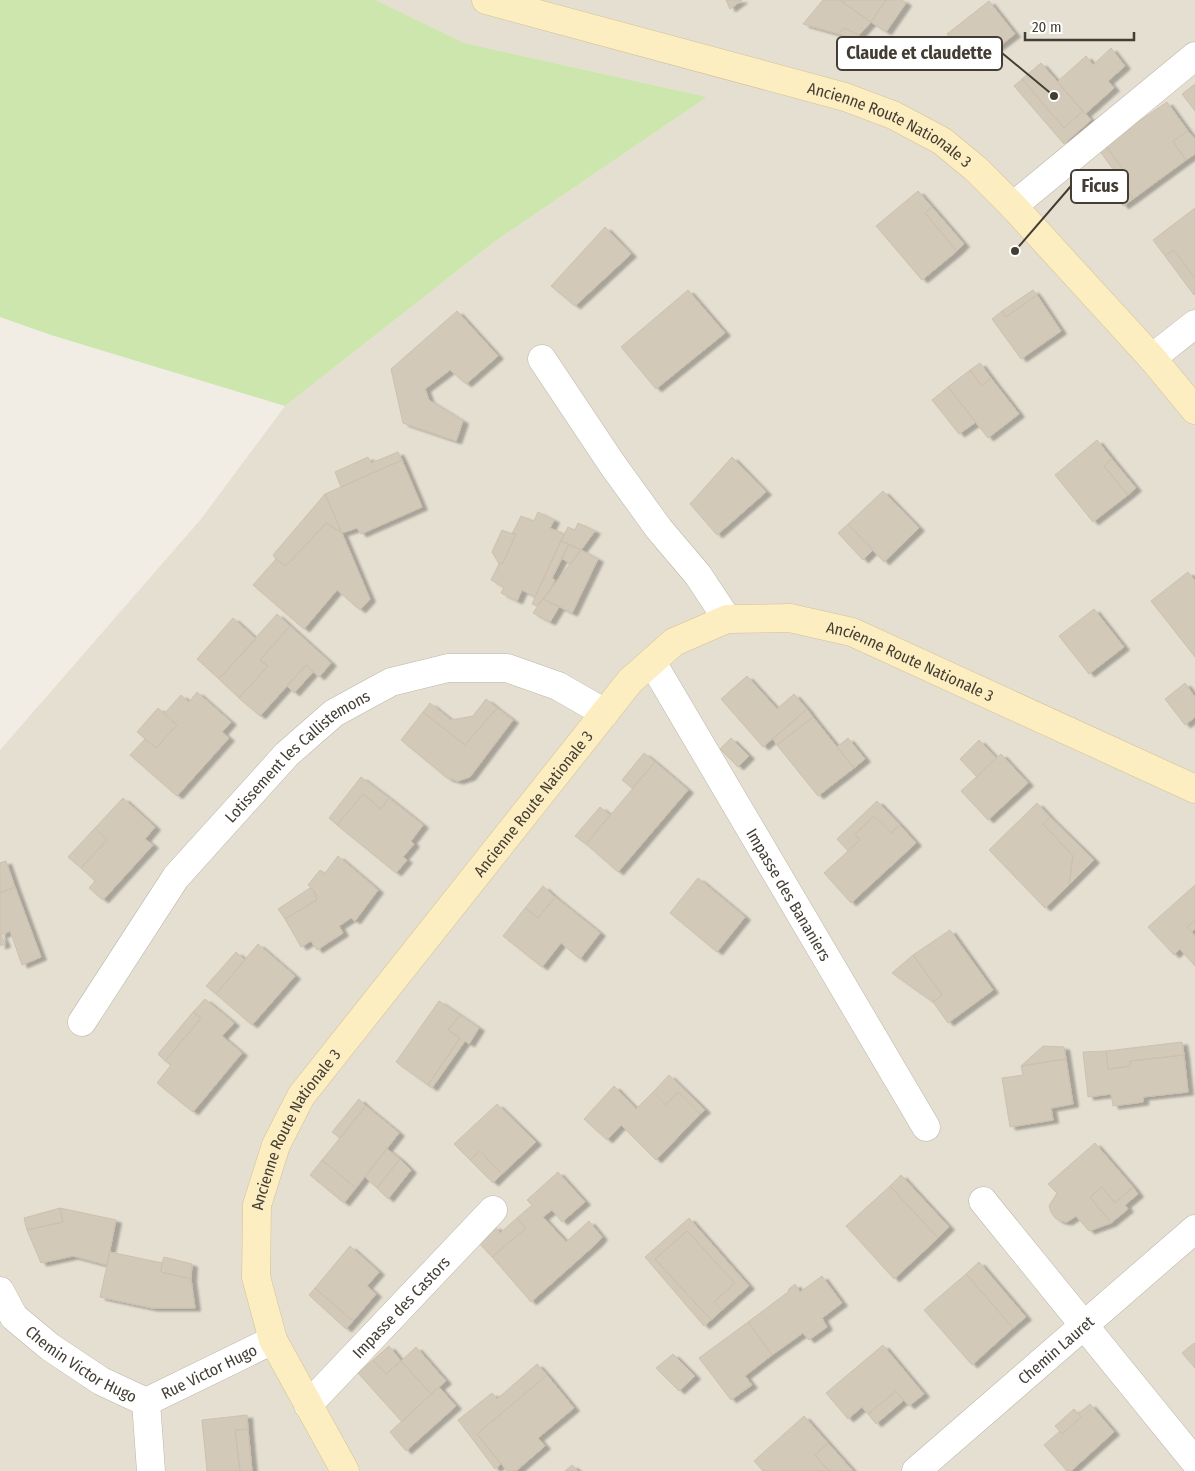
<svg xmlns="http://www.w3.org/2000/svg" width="1195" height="1471" font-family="'Fira Sans Condensed',sans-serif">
<defs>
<filter id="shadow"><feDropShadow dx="5.5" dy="3" stdDeviation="1" flood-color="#0004"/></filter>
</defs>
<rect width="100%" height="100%" fill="#f1ede4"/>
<path fill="#e5dfd2" d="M376,0h819v1471h-1195v-721l201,-231 84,-113 209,-164 213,-145 -243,-54z"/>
<path fill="#cce6ad" d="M0,0h376l88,43 243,54 -213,145 -209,164 -234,-71 -51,-18z"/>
<path fill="#d3c9b9" stroke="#cdc0ad" filter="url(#shadow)" d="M726,0h16l-12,9z
M823,0h17l31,22 -12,13 -15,-7 -5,6 -36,-10z
M842,0h44l-15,22 -30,-21z
M886,0h16l4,3 -20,29 -15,-10z
M989,1l26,33 -43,33 -25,-33z
M844,28l15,7 -2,4 -18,-5z
M1111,48l14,18 -17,15 6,7 -29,26 -28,-32 29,-26 7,9z
M1041,63l42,48 -19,17 -42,-49z
M1022,79l42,49 19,-17 8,9 -27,24 -50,-58z
M1195,84v27l-13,-17z
M1167,102l21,29 -15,10 13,19 -53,39 -15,-23 7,-4 -19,-26 25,-27 4,5z
M1188,131l7,8v15l-9,6 -13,-19z
M1106,146l19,26 -7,4 -19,-26z
M1118,176l15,23 -10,7 -16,-22z
M918,191l14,16 -7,6 32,38 -35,29 -46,-54z
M932,207l32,37 -7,7 -32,-38z
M1195,208v70l-21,-28 -9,6 -12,-16z
M605,227l26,27 -56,52 -24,-20z
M1174,250l21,28v16l-1,1 -29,-39z
M688,290l37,43 -69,56 -35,-42z
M1033,290l4,5 -31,22 -4,-6z
M1037,295l24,36 -40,28 -29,-40 10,-8 4,6z
M457,311l41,45 -32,28 -16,-14 -25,19 4,11 34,21 -7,20 -53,-18 -12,-54z
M980,363l11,15 -9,8 -12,-16z
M970,370l12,16 9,-8 28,36 -31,24 -40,-51z
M948,387l28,35 -17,12 -27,-34z
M1097,440l15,19 -8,7 24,29 -35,27 -38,-47z
M398,452l4,8 -61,27 -6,-15 33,-15 3,6z
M732,457l34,35 -49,43 -27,-31z
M1112,459l24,29 -8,7 -24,-29z
M402,460l20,47 -61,27 -4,-6 -15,5 -17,-39z
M883,491l36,37 -35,34 -36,-38z
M325,494l17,39 -16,-10 -40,43 -10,-7 -3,-4z
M538,512l16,8 -4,8 14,6 -29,63 -13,-7 -5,11 -16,-8 3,-6 -13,-7 8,-16 4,-1 13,-29h-4l9,-18 13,5z
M326,523l16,10 28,66 -10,11 -23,-20 -33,39 -51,-44 23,-26 10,7z
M578,523l17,8 -14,19 -20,-9 7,-14 7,3z
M848,524l25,26 -10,10 -25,-27z
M502,530l10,4h4l-13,29 -4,1 -7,-12z
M561,541l8,3 -17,34 3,2 -6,12 -12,14 -5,-2z
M569,544l12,6 -10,14 -10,-6z
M581,550l17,9 -26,54 -29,-14z
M1188,572l7,9v76l-44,-56z
M543,599l16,8 -9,15 -17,-9z
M1094,609l30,38 -35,27 -30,-38z
M277,614l13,12 -30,34 8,6 -29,32 -20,-19z
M233,618l23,21 -37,40 -22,-20z
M290,626l41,37 -12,14 -13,-12 -46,51 -21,-18 29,-32 -8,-6z
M306,665l7,7 -19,21 -7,-7z
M747,676l30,33 17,-15 13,15 -44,38 -42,-48z
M1185,683l10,14v20l-10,8 -20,-26z
M197,692l34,30 -9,10 7,6 -52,58 -47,-41 15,-16 11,9 21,-23 -13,-11 17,-19 8,7z
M486,699l11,9 -32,37 -42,-33 7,-9 21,17 22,-4z
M158,708l19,17 -21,23 -19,-16z
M497,708l16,12 -43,57 -12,4 -11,-3 -46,-38 22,-28 42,33z
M807,709l6,8 -36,28 -4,-6z
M813,717l41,51 -36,28 -41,-51z
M731,738l18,18 -11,11 -18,-18z
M848,738l17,21 -11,9 -17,-21z
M979,740l17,18 -19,19 -17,-18z
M644,753l11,9 -23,26 -10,-8z
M1001,754l27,29 -40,37 -27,-29z
M655,762l33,28 -70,82 -32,-28z
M361,777l28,21 -8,11 -18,-15 -26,31 -8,-7z
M363,794l18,15 8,-11 34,27 -12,16 3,3 -11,13 4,3 -11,13 -59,-48z
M123,798l32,29 -10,12 8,6 -50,55 -14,-12 6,-7 -14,-13 26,-28 -12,-12z
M877,801l23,24 -9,8 -17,-17 -19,18 5,6 -12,11 -11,-12z
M1037,803l13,14 -7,7 30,32 -4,29 -24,23 -56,-58z
M600,807l10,8 -24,29 -11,-8z
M874,816l17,17 9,-8 16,18 -65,60 -27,-30 36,-33 -5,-6z
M1050,817l44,43 -25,25 4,-29 -30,-32z
M95,828l12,12 -26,28 -13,-11z
M338,856l40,34 -23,31 -4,-3 -12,8 4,7 -26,17 -6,-9 -10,6 -16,-28 32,-19 -2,-8 -7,-7 12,-15 5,3z
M6,861l9,26 -15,6v-30z
M698,878l47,39 -28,35 -47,-39z
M1195,885v35l-8,7 8,9v30l-15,-17 -6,6 -26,-28z
M543,886l12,11 -17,21 -13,-10z
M15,887l26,70 -19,8 -12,-34 -9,4 4,9 -5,2v-53z
M310,888l5,4 2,8 -32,19 -7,-10z
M555,897l45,36 -20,26 -19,-16 -19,24 -39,-31 22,-28 13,10z
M1195,920v9l-3,3 -5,-5z
M950,930l43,60 -45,33 -15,-21 9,-7 -29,-40z
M258,944l37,32 -43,49 -36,-31z
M236,952l9,8 -29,34 -10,-8z
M913,955l29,40 -9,7 -41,-29z
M205,999l29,24 -12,13 20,17 -49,59 -36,-29 14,-18 -6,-4 36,-43 -8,-6z
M439,1001l21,14 -12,15 12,8 -32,47 -32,-23z
M193,1012l8,6 -36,43 -7,-7z
M460,1015l19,13 -10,16 -4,-3 -33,47 -4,-3 32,-47 -12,-8z
M1182,1042l2,13 -54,6v5l-22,3 -2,-18z
M1043,1046l21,1 2,12 -45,7z
M1106,1051l2,18 22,-3v-5l54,-6 4,37 -45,5v5l-30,4 -2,-12 -23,3 -5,-45z
M1066,1059l7,45 -22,4 2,12 -43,7 -8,-49 21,-3 -2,-9z
M669,1075l36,35 -5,4 -22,-22 -12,13 -13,-13z
M614,1086l22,23 17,-17 13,13 12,-13 22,22 -44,46 -35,-35 -14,15 -23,-21z
M359,1099l7,7 -26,32 -8,-6z
M497,1104l39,38 -34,32 -22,-23 -10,9 -16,-16z
M366,1106l33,27 -43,55 -34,-28z
M1095,1143l38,44 -18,16 -13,-16 -12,10 21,26 -22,8 -13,-15 -9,6 -7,-1 -5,-3 -4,-6 -2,-6 8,-13 -9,-9z
M387,1149l13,10 -23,29 -12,-11z
M480,1151l22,23 -9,9 -23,-23z
M400,1159l11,11 -23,29 -11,-11z
M322,1160l34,28 -12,15 -34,-28z
M558,1172l27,30 -23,20 -10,-12 -9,7 23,25 23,-21 13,16 -5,6 -66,59 -39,-45 34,-29 -9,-10 15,-13 -5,-5z
M901,1175l48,52 -11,11 -48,-52z
M890,1186l48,52 -44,41 -48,-53z
M1102,1187l13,16 18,-16 5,7 -13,11 3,4 -17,14 -21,-26z
M60,1208l56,12 -9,45 -34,-9 -32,7 -14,-33 36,-8z
M60,1208l3,14 -36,8 -3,-12z
M517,1218l9,10 -34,29 -14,-15 17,-16 5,7z
M689,1218l60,68 -27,24 -8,-8 21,-19 -48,-52 -32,28 56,61 -7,6 -59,-69z
M687,1231l48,52 -21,19 8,8 -11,10 -56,-61z
M350,1246l29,26 -12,14 9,8 -23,27 -38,-33z
M110,1252l52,11 -1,9 30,7 4,29h-43l-52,-11z
M164,1257l28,7 -1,15 -30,-7 1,-9z
M979,1262l47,55 -13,11 -47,-54z
M966,1274l47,54 -41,37 -48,-55z
M822,1276l20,27 -20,15 5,9 -18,13 -6,-7 -31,22 -24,-33 40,-30 1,-3 6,-5 5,8z
M315,1288l38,33 -7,8 -37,-34z
M748,1322l24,33 -27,21 7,9 -21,15 -32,-42z
M1194,1343l1,2v23l-13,-15z
M883,1345l41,49 -15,12 -13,-15 -28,23 -6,-7 -14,12 -22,-26z
M389,1346l12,15 -15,13 -13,-14z
M416,1347l30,34 -15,13 -30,-33z
M673,1354l22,22 -16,15 -23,-23z
M373,1360l13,14 15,-13 30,33 -29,28 -44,-49z
M537,1364l10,11 -70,59 24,30 -6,5 -37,-49 34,-27 5,6z
M547,1375l27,33 -36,30 7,8 -29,25h-9l-30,-37z
M439,1387l17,19 -50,45 -16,-19z
M896,1391l8,9 -28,24 -8,-10z
M1090,1404l24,28 -43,39h-4l-23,-26 16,-14 2,3 19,-17 -3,-3z
M1074,1409l7,8 -19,17 -7,-8z
M247,1415l1,14 -13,1 5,41h-33l-5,-51z
M804,1416l24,27 -13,12 14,16h-66l-9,-10z
M248,1429l4,42h-12l-5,-41z
M828,1443l25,28h-24l-14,-16z
M572,1465l6,6h-13z"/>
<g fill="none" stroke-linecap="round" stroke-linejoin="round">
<defs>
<g id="street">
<path d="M1013,206l182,-150"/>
<path d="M1152,358l43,-34"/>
<path d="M542,359l70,105 47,65 39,46 29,44"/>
<path id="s1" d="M652,662l274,465"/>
<path id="s2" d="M82,1022l94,-145 111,-123 47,-41 57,-31 57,-14h59l51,18 47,27"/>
<path d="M983,1201l212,261"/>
<path id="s3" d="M0,1291l14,26 36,30 51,34 45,21 5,69"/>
<path id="s4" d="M146,1402l127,-62"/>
<path id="s5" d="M308,1405l185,-195"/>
<path id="s6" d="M916,1471l279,-242"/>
</g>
<g id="secondary">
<path id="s7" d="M486,0l359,97 48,18 49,26 34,28 37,37 139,152 43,52"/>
<path id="s8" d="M345,1471l-72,-131 -17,-63 1,-72 19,-60 25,-49 329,-415 44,-39 53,-23 63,-1 62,14 343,157"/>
</g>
</defs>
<use href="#street" stroke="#bdb5a7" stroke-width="29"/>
<use href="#secondary" stroke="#d1c194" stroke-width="29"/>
<use href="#street" stroke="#fff" stroke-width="28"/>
<use href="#secondary" stroke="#fdeec2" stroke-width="28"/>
</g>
<g text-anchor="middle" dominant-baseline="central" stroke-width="4" stroke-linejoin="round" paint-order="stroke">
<g font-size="16" fill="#433d34" stroke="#fff">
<text stroke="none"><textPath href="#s7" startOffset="424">Ancienne Route Nationale 3</textPath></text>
<text stroke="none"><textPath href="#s8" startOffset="1242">Ancienne Route Nationale 3</textPath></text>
<text stroke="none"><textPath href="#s2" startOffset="345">Lotissement les Callistemons</textPath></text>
<text stroke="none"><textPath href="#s8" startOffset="778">Ancienne Route Nationale 3</textPath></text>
<text stroke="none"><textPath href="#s1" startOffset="270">Impasse des Bananiers</textPath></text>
<text stroke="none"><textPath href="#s8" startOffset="372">Ancienne Route Nationale 3</textPath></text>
<text stroke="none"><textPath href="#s5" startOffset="135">Impasse des Castors</textPath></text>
<text stroke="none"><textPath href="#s6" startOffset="185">Chemin Lauret</textPath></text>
<text stroke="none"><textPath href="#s3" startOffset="112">Chemin Victor Hugo</textPath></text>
<text stroke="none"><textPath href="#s4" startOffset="70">Rue Victor Hugo</textPath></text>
</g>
</g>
<path fill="none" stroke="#433d34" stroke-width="2" d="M1054 96L1002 53M1015 251L1071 186"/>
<g fill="#433d34" stroke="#fff" stroke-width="2">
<circle cx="1054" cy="96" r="5"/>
<circle cx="1015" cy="251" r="5"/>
</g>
<g fill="#fff" stroke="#433d34" stroke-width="2">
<rect x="837" y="37" width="165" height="33" rx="5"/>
<rect x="1071" y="170" width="57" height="33" rx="5"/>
</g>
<g font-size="18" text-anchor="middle" font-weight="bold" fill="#433d34">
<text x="919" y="59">Claude et claudette</text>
<text x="1100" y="192">Ficus</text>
</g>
<path d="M1025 32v8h109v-8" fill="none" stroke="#433d34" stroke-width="2.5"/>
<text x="1032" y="32" font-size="15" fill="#433d34" stroke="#ffffff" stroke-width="4" paint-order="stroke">20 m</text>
</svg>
